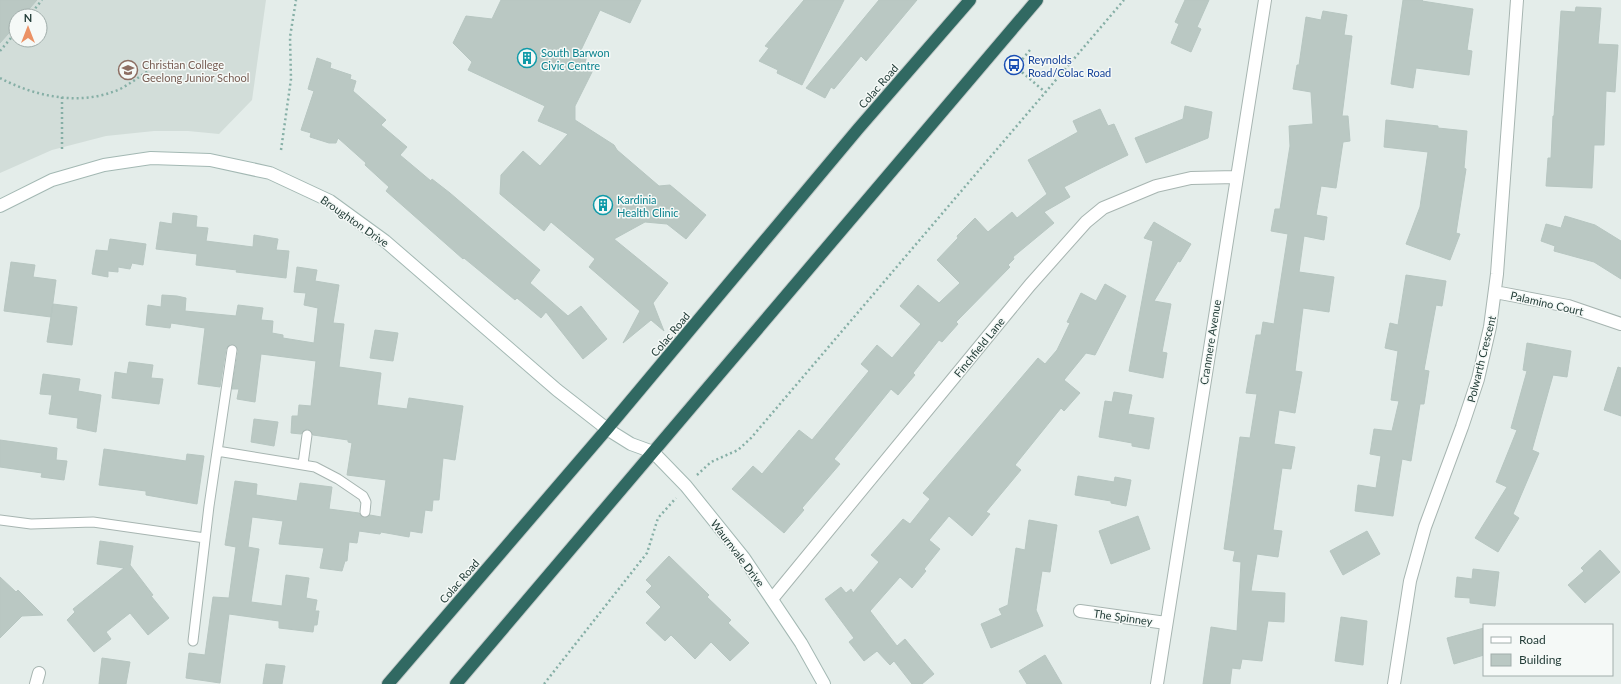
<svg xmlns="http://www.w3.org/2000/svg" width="1621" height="684" font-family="Lato,sans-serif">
<rect width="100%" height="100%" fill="#e4edea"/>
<path fill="#d2ddd9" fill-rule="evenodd" d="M0,0h266l-14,100 -33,34 -31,-3h-34l-48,5 -54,14 -52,23zM16,16h24v24h-24z"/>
<path fill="#bac8c3" stroke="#b7c6c1" d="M0,0h37l-14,16h-7v9l-16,18z
M501,0h140l-11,23 -30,-13 -19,40 7,4 -3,8 8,8 -18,36v14l39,25 3,5 42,36 11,-1 36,30 -20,24 -19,-15 -22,-2 -31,17 54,44 -15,20 11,28 -13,-11 -28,23 17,-32 -51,-44 6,-8 -44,-37 -7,9 -44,-37 1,-19 22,-24 17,15 28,-32 -30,-13 7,-15 -77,-36 4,-8 -19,-19 13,-27 26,3z
M804,0h40l-42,85 -25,-12 1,-3 -19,-9 10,-13 -4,-2z
M879,0h38l-51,61 -5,-5 -27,33 -3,-2 -6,11 -19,-10z
M1185,0h24l-12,27 4,2 -10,23 -20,-9 8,-19 -4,-2z
M1403,0h20l-1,1 51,8 -6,41 5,1 -3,24 -53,-7 -3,20 -22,-4z
M1576,7l25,1 -3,36 20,1 -3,47 -9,-1 -2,54h-10l-2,43 -46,-2 2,-28h3l2,-42h1l7,-105 14,1z
M1323,11l24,4 -3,20 8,1 -10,80h6l2,25 -7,1 -7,46 -15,-2 -5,29 11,2 -3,23 -20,-4 -5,36 35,5 -5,35 -26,-4 -8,63 7,1 -7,41 -16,-3 -5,34 21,3 -4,22 -9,-1 -9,62 9,1 -4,26 -21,-3 -6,37 34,2 -1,29 -16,-1 -6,40 -20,-2 -2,10 -8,-1 -2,16h-27l8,-57 26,4 4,-69 -8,-1 2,-10 -11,-2 16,-112 10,1 7,-44 -11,-1 10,-58h5l2,-13 11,2 14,-90 -17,-3 4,-22h5l10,-63 -1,-20 24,-2 -2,-32 -18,-3 4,-24h2l7,-48 15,3z
M317,58l14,5 -1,5 21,7 -1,4 6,2 -3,10 33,29 -5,5 26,22 -7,8 31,26 1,-2 18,14 90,77 -10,13 38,33 13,-10 26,33 -24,20 -37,-47 -5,6 -24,-20 -2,2 -51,-42 -1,1 -77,-68 3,-4 -24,-22 1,-2 -28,-25 -2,5h-7l-19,-6 1,-4 -10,-3 13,-39 -6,-2z
M1185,106l27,6 -4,26 -62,25 -11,-25 48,-19z
M1100,109l8,17 6,-2 14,31 -31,15 -33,17 6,10 -26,15 10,11 -41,34 1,2 -6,6 2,2 -54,55 2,2 -16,18 -3,-2 -26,33 2,2 -17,20 -7,-6 -57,70 6,5 -38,44 2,2 -20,23 -52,-44 21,-23 9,8 37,-44 13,10 57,-69 -8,-7 16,-19 15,13 29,-34 -21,-18 18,-21 21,18 21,-20 -23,-23 21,-22 -1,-2 18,-18 13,14 24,-20 5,6 30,-24 -19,-34 50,-28 -5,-11z
M1386,120l52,6v2l29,3 -3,37 2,1 -10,64 4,1 -10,26 -44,-16 14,-37 8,-55 -44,-5z
M173,213l24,3 -1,11 12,1 -2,13 47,6 1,-12 24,4 -2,11 13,1 -3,27 -50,-6 1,-2 -41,-5 1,-11 -41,-5 4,-27 12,2z
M1565,216l30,9 26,16v38l-27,-17 -40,-11 1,-5 -14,-5 5,-17 15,4z
M1154,222l37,22 -11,18 -2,-1 -24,40 17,3 -9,48 5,1 -4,25 -34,-7 24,-130 -9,-3z
M110,239l36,5 -3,21 -11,-2 -2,6 -12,-2v5l-10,-1v6l-16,-3 4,-24 12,1z
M11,262l24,3 -2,12 23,3 -5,37 -47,-6z
M297,267l20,3 -2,11 24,4 -6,38 11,1 -5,43 42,6 -4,32 30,4 2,-11 54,8 -8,54 -12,-2 -4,42h-6l-1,11 -7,-1 -3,23 -12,-2 -1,6 -28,-5 -1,2 -21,-3 -2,12 -8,-1 -2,19h-2l-3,10 -22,-3 4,-20 -45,-4 4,-23 -31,-4 -4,30 11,2 -8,53 31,4 4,-31 23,3 -3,20 11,2 -2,11h4l-2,14h-3l-1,7 -34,-4v-7l-50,-7 -9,69 -34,-5 3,-25 16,2 8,-58 16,1 7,-51 -11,-2 10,-64 22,3 -1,11 41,6 3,-18 32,4 -3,22 30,4 5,5 6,-3 11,2 5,-37 -39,-5 5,-32 -4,-1v-2l-35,-5 -5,-6 -4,1 -3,4 -10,-1 1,-17h6l1,-11 12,1 5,-45 -55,-7 -6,48 -18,-3 2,-10h-7l6,-38 -2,-5 -6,-2 -4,5 -6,38 -22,-3 7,-56 -34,-5 -1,5 -24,-3 2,-20 13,2 1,-12 15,1 9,2 -1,13 51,5 2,-11 25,3 -2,12 12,1 -1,12 11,2v3l31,5 4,-35 -14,-3 2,-12 -12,-1z
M1406,275l40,6 -4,25 -6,-1 -12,65 5,1 -5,33h-4l-9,57 -9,-2 -9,57 -38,-5 3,-26 18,3 5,-32 -11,-2 4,-25 18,2 7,-30 -8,-1 7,-49 -13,-3 5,-25 8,2z
M1105,284l21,12 -31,59 -9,-2 -22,27 16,13 -16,18 -3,-3 -46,57 6,5 -35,42 4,2 -18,22 -23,-20 -20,24 11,9 -16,20 2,2 -14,17 -12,-11 -30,34 27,35 8,-7 29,35 -12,10h-10l-18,-23 -4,4 -13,-14 -13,10 -15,-19 5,-4 -29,-39 16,-12 5,6 5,-4 2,4 26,-31 -8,-7 32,-36 7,5 20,-25 -7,-6 115,-135 7,6 12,-14 13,-27 -3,-1 14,-29 15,8z
M53,304l24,3 -5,38 -25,-3z
M375,330l23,3 -5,28 -23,-3z
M1527,343l44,8 -4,26 -14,-2 -21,75 7,3 -26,61 6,4 -21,34 -23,-14 32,-51 -11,-5 21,-52 -6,-2 16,-57 -4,-1z
M129,362l24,3 -2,13 12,1 -4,25 -47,-6 3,-26 12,2z
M1618,367l3,1v48l-17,-6z
M43,374l37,5 -2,12 23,4 -5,37 -19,-4 1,-10 -29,-4 3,-19 -12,-1z
M1114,392l18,3 -4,19 26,4 -5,31 -17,-3v-3l-33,-6 6,-36 7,1z
M254,419l24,3 -4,24 -23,-4z
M0,440l57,8 -1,12 11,1 -3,19 -23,-3 1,-4 -42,-6z
M104,449l82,12 1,-7 17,2 -7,48 -51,-9v-4l-47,-6z
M1078,476l36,6 1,-5 16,3 -5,26 -15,-3v-2l-36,-6z
M1138,516l12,33 -39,15 -12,-33z
M1029,520l28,5 -7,47 -8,-1 -6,39 7,16 -52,22 -10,-24 21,-9 -3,-6 9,-4 8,-57 9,2z
M1367,531l13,23 -37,21 -13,-24z
M100,541l33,5 -3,19 23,30 -2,1 18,22 -21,17 -18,-22 -24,19 5,7 -17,13 -27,-32 8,-8 -2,-3 51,-41 -27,-4z
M1600,550l20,22 -35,31 -17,-18 16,-14 -3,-3z
M669,556l40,39 -2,2 24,23 -3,3 21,20 -19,18 -19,-19 -16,17 -24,-24 -6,6 -19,-18 15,-16 -15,-15 6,-6 -6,-6z
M1473,569l26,3 -4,34 -25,-3v-5l-15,-1 2,-20 15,2z
M0,577l16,15 2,-2 25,25 -21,1 -22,22z
M1341,617l26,4 -4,44 -28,-4z
M1484,628v27l-30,9 -7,-26z
M1045,655l17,29h-35l-8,-13z
M102,658l28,4 -4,22h-27z
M266,664l19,2 -3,18h-19z"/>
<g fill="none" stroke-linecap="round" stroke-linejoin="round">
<defs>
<path id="lane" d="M217,451l98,16 23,12 25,17 3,6 -1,10
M303,464l4,-29
M0,520l31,4 62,-2 112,16
M193,641l16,-135 23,-156"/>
<path id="street" d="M1495,292l73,14 53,18
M772,599l258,-314 56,-63 17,-14 53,-22 35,-8 45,-1
M1080,611l86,12
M36,684l3,-11
M1157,684l108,-684
M1394,684l16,-103 15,-54 37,-100 16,-48 12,-52 7,-53 20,-274"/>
<path id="secondary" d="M0,206l52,-26 52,-15 47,-7 59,2 60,13 60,28 55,40 172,149 50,39 24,15 22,8 33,34 58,72 57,85 23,41"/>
<path id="highway" d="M388,684l219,-255 251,-300 112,-129
M456,684l581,-684"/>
</defs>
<use href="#lane" stroke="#a7b5b1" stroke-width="11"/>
<use href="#street" stroke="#a7b5b1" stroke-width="14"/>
<use href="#secondary" stroke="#a3b8b3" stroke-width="14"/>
<use href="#highway" stroke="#c2c9c8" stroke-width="14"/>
<path stroke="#86afa6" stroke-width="2.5" stroke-dasharray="2 3" stroke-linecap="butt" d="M29,16l13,-16
M1030,50l-14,17 29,25
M0,51l16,-19
M0,78c36,19 83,29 122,10 9,-5 17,-11 26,-17
M62,97v53
M281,150l10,-71 -1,-42 6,-37
M697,475l14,-13 27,-12 13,-12 373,-438
M544,684l103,-131 11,-35 18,-20"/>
<use href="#lane" stroke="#fff" stroke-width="9"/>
<use href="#street" stroke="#fff" stroke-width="12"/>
<use href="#secondary" stroke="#fff" stroke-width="12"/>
<use href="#highway" stroke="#316962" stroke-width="12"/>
</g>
<defs>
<symbol id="building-ring" viewBox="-11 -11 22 22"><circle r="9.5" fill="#f5f9f7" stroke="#0f9aa8" stroke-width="1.5"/><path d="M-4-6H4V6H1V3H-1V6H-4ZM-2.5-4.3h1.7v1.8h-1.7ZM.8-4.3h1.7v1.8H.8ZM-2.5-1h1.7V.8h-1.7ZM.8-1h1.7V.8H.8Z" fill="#0f9aa8"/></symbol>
<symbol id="bus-ring" viewBox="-11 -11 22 22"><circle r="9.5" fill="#f5f9f7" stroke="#1a4fb4" stroke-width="1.5"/><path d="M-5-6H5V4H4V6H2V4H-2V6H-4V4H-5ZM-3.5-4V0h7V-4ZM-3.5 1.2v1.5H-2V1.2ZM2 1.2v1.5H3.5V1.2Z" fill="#1a4fb4"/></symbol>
<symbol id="school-ring" viewBox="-11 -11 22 22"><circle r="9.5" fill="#f5f9f7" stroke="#8d6e63" stroke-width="1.5"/><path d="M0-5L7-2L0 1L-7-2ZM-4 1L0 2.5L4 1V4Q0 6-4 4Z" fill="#8d6e63"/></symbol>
</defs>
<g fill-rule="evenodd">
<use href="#building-ring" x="516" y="47" width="22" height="22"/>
<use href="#bus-ring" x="1003" y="54" width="22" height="22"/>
<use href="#school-ring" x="117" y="59" width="22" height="22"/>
<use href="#building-ring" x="592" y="194" width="22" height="22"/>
</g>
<g text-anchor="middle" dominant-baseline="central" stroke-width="3" stroke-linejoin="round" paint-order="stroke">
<g font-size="11" fill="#0d838f" stroke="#f5f9f7" text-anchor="start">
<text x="541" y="52">South Barwon<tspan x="541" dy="13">Civic Centre</tspan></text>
<text x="617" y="199">Kardinia<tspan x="617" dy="13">Health Clinic</tspan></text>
</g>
<g font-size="11" fill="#164399" stroke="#f5f9f7" text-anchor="start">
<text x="1028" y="59">Reynolds<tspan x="1028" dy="13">Road/Colac Road</tspan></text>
</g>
<g font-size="11" fill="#785e54" stroke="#f5f9f7" text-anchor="start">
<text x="142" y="64">Christian College<tspan x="142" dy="13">Geelong Junior School</tspan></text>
</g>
<g font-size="11" fill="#243e39" stroke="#f5f9f7">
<text transform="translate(878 86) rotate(-49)">Colac Road</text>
<text transform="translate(355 221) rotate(35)">Broughton Drive</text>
<text transform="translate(1547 303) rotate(13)">Palamino Court</text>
<text transform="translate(670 334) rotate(-50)">Colac Road</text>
<text transform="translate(1210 342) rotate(-81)">Cranmere Avenue</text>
<text transform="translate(979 347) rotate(-51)">Finchfield Lane</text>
<text transform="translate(1481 359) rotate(-76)">Polwarth Crescent</text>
<text transform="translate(738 553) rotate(53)">Waurnvale Drive</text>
<text transform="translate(459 581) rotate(-49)">Colac Road</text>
<text transform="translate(1123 617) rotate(8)">The Spinney</text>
</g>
</g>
<rect x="1483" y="624" width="130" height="52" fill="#f5f9f7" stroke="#a1aeab"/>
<rect x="1491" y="637" width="20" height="6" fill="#ffffff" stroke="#a1aeab"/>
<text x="1519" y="644" font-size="12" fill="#243e39">Road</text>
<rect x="1491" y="654" width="20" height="12" fill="#bac8c3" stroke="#a1aeab"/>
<text x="1519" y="664" font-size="12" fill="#243e39">Building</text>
<g transform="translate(28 28)"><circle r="19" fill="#f5f9f7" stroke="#a1aeab"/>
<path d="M0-3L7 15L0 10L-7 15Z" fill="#eb9164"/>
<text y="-6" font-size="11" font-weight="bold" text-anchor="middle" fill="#243e39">N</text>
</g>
</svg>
